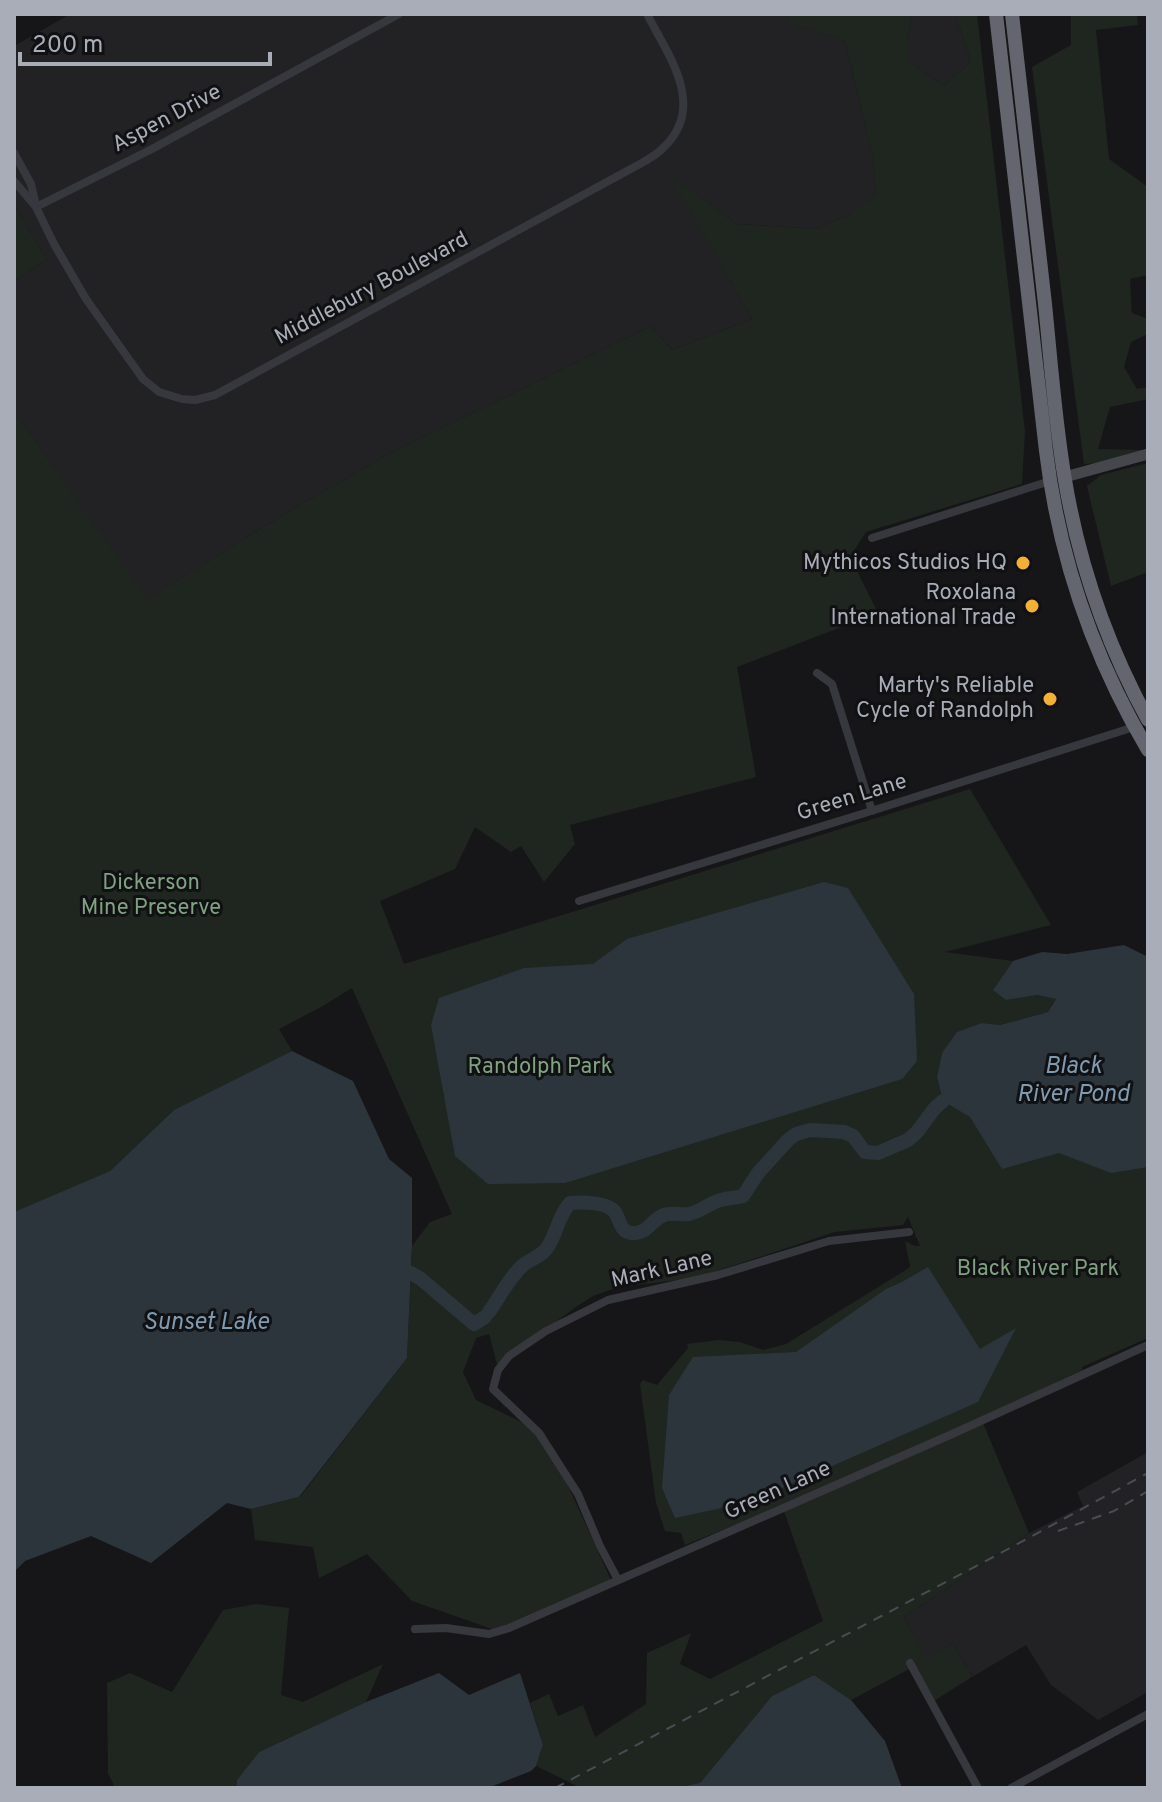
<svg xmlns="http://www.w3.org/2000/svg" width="1162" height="1802" font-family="Overpass,sans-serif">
<rect width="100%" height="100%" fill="#161618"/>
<path fill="#222225" d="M70,14h716l3,8 56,19 28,116 3,38 -27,20 -33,14 -79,-5 -65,-46 80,141 -80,31 -21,-24 -260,127 -103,59 -142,88 -132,-189v-131l33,-20 -33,-56v-162l2,3z
M912,14h43l16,47 -27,25 -37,-26v-21z
M1148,1452v240l-50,28 -47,-35 -25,-40 -54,32 -19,-34 -27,17 -22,-43 125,-84 54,-27 -6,-14z"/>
<path fill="#1e261f" d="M786,14h126l-5,25v21l37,26 27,-25 -16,-47h22l48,417 -3,53 -156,48 -16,25 28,56 -141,54 19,110 -186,48 5,19 -31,38 -23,-36 -10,6 -36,-25 -20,42 -75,32 24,63 566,-175 81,136 -106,27 68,9 -19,28 12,11 31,-5 19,4 -8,13 -48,13 -19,-2 -39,30 -5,24 6,24 205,-45v282l-66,29v3l-101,48 48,115 -125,84 22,42 27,-16 19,34 -40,25 -19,-35 -62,33 -37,-25 -42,21 -72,87 -26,5h-93l-45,-22 7,-21 -13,-42 19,-9 9,22 25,-11 12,32 51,-33 1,-51 44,-20 -11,31 30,15 113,-58 -41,-115 -97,39 -4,-12 -16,-2 -9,-28 -16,-119 3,-4 14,5 31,-37 -1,-4 31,-4 22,2 23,8 23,-6 123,-76 1,-2 -5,-25 10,5h5l-12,-29 -5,8 -68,7 -139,46 -78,9 -25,9 -17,11 -79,58 -8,-31 -13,4 -13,34 13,28 68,33 67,147 -116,50 -83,-29 -45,-47 -48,24 -6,-31 -58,-7 -4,-31 49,-12 107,-139 5,-112 18,-24 22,-8 -100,-226 -31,19 -42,22 13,22 -118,59 -64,61 -96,41v-801l133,188 141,-87 103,-59 260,-127 21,24 80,-31 -82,-143 67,48 79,5 33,-14 27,-21 -3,-37 -28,-116 -57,-19z
M1071,14h66l1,11 -42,5 13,129 39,28v88l-18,4 2,34 16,6v15l-17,8 -7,25 13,22 11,-2v12l-38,8 -12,42 46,1 -46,13 -14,1 -52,-397 39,-22z
M14,204l33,56 -33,20z
M1148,463v109l-37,14 -24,-100 14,-11z
M256,1604l33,4 -8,87 22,7 80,-38 -17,38 -107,50 -22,28 -1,8h-121l-7,-15 -1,-90 23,-10 42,19 51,-82z"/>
<path fill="#2c353c" d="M824,882l24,6 66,106 3,67 -15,18 -337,104 -77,1 -33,-28 -24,-131 8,-27 85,-30 69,-4 34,-25z
M1124,945l24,12v210l-37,6 -52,-20 -57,16 -32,-52 -27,-16 -6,-24 5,-24 15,-21 25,-9 18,2 48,-13 8,-13 -19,-4 -31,5 -13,-10 20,-29 29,-9 25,2z
M292,1051l61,30 36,78 23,19v68l-5,112 -108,139 -48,12 -24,-6 -76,60 -60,-27 -66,25 -11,11v-360l96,-41 64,-61z
M928,1267l52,82 36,-21 -38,74 -228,100 -75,16 -13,-30 7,-93 24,-38 103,-5 90,-63 14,-6z
M439,1673l30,22 51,-22 23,72 -7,21 -5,5 -43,17h-252l1,-8 22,-28 107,-50z
M814,1675l37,25 34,41 17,47h-228l26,-5 72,-87z"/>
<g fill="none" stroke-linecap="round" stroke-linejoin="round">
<path stroke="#2c353c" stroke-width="14" d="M411,1273l10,6 53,45 11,-7
M489,1312c11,-15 19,-33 33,-46 8,-7 19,-9 25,-18 10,-14 11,-32 23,-45 12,-1 34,-1 43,7 8,7 5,22 19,23 15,2 20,-14 32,-18 8,-3 17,0 25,-1 11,-2 19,-10 29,-13 8,-3 17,-3 25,-5l15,-23 30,-33 8,-6 14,-4 34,2 9,4 12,16 13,1 30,-13 9,-8 17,-23 9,-8"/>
<path stroke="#37383d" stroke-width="8" d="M14,153l17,31 5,22
M14,181l22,26 18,37 32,55 57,80 16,13 23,7 13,1 20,-5 423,-230c9,-5 19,-10 26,-18 43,-41 4,-92 -17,-133
M36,207l116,-58 247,-135
M872,538l178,-57
M817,673l15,11 40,127
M579,901l286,-88 269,-86
M618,1580l-18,-34 -22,-52 -39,-61 -46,-44 5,-19 11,-14 37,-25 62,-31 110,-25 111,-34 80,-9
M415,1629l31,-1 43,6 20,-6 441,-193 198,-90
M910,1663l68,125
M1011,1788l137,-74"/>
<path stroke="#45474d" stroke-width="11" d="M1065,477l83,-23"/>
<path stroke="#63666e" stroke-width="14" d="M996,14l50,437c13,107 47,206 102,299
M1012,14c11,97 22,194 33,290 6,59 10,118 20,176 14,84 42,165 83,240"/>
<path stroke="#4a4c52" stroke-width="2" stroke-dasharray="10 8" stroke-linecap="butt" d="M1058,1531l56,-20 34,-20
M555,1788l444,-234 149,-81"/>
</g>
<g fill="#f2b134" stroke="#111113" stroke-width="3">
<circle cx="1023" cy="563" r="8"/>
<circle cx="1032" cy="606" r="8"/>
<circle cx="1050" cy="699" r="8"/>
</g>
<g text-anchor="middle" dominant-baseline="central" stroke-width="6" stroke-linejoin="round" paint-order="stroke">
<g font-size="22" fill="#a8adb8" stroke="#111113">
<text transform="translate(167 119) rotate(-28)">Aspen Drive</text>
<text transform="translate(372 289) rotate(-28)">Middlebury Boulevard</text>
<text transform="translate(852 798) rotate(-17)">Green Lane</text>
<text transform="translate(662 1270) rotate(-13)">Mark Lane</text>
<text transform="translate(778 1491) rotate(-24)">Green Lane</text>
</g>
<g font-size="22" fill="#a8adb8" stroke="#111113" text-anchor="end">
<text x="1007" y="563">Mythicos Studios HQ</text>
<text x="1016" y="593">Roxolana<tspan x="1016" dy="25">International Trade</tspan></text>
<text x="1034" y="686">Marty's Reliable<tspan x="1034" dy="25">Cycle of Randolph</tspan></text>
</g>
<g font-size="22" fill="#7fa381" stroke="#111113">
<text x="151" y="883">Dickerson<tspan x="151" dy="25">Mine Preserve</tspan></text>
<text x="540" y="1067">Randolph Park</text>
<text x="1038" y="1269">Black River Park</text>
</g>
<g font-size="24" font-style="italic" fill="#7f9bb3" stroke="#111113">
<text x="1073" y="1067">Black<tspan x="1073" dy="28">River Pond</tspan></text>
<text x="206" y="1323">Sunset Lake</text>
</g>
</g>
<rect width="1162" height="1802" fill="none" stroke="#a8adb8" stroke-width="32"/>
<path d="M20 52v12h250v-12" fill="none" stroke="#a8adb8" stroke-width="4"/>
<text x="32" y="52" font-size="24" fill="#a8adb8" stroke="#111113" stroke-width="6" paint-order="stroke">200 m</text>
</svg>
